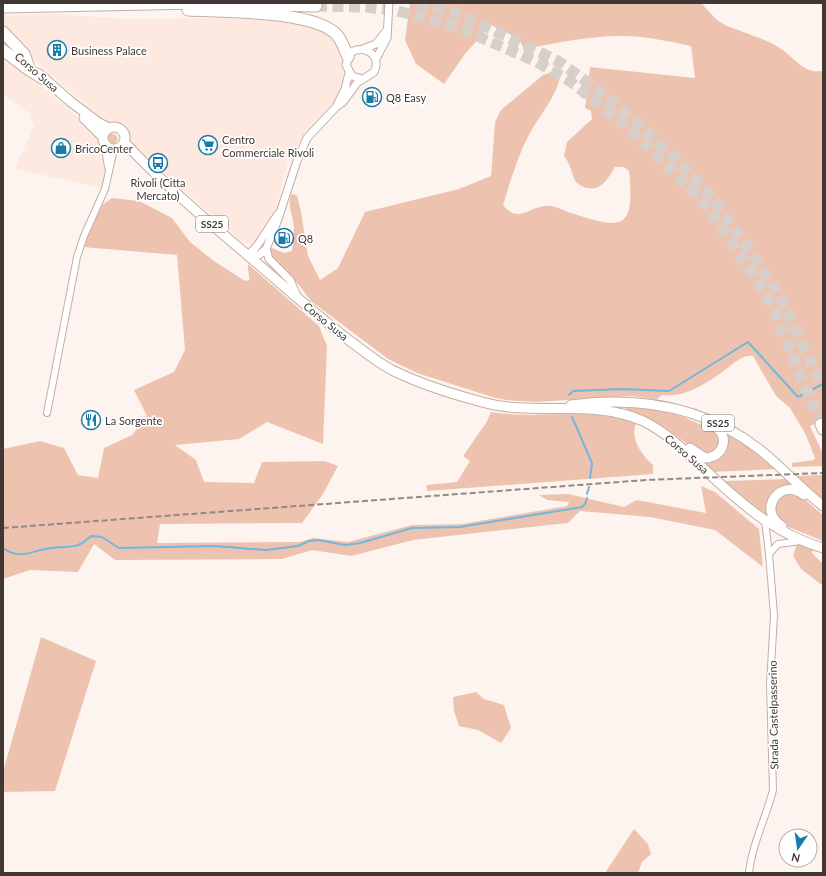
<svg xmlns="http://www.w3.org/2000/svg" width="826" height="876" font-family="Lato,sans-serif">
<rect width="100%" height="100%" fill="#fef4ef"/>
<path fill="#fde9e0" d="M60,14l68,5 116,-1 50,3 26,6 16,13 7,15 1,10 -2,22 -3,9 -36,41 -10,15 -6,13 -12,48 -21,31 -4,1 -6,-2 -109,-95 -7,-9 -4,-11 -7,-5h-8l-4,-2 -81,-69 -21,-27v-10z
M3,54l14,10 78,68 11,32 -4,24 -87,-19 19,-43 -4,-7 2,-4 -29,-20z"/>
<path fill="#edc3b0" d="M410,3h291l16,17 8,5c16,7 42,14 55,23 15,10 23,26 43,23v349l-13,6 13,28v12l-31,1v-4l22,-3 1,-2 -10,-25 -15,-25 -14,-12 -23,-40c-12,-2 -23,11 -32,17 -17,12 -38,25 -59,22l-6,5 -23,-4 -97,6 -30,-2 -14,-3 -75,-24 -29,-14 -77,-58 -12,-16 -26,-24 -4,-11 1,-3 14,6 8,-2c1,-8 2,-15 2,-23 -1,-15 -7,-19 -3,-34l6,1 4,17 7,44 12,24 18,-12 27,-56 94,-23 32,-13 4,-54 6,-12 42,-35 14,-5 4,3c-4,24 -21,41 -32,62 -11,20 -19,48 -26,70 14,18 24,4 41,1 8,-1 17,3 24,6 50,16 68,23 61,-41l-5,-4h-9c-7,11 -13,24 -28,21 -4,-1 -8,-3 -11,-6 -5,-8 -5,-18 -12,-26l3,-14 25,-23 -1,-8 -6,-3 5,-41 105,11 -4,-32c-23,-5 -46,-10 -70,-10 -32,0 -65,7 -97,13l-5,-10 -28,-14 -26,29 -21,30 -28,-20 -11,-24z
M106.5 139a5.5 5.5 0 1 1 11 0a5.5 5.5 0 1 1-11 0Z
M112,198l27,3 33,17 18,24 24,19 31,20 4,-1c1,-5 -2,-10 -1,-16l71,62 8,20 -4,98 -56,-22 -28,17 -64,6 21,15 8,22 50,1 8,-21 63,-1 13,5 -15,28 -21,29 -142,1 -3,19 143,-1 13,-4 35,4 64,-17 50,-1 105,-18 2,-4 -22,-2 -8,-5 29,-1 56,13 13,-7 69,13 -5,-27 14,6 44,37 4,38 -48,-37 -65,-13 -70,-6 -12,12 -155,17 -62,16 -39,-6 -30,9 -167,1 -21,-16 -16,28 -48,-2 -27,9v-130l37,-8 24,7 14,27 20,3 6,-30 28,-13 15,-19 -13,-26 40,-18 11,-22 -8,-95 -94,-8 19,-42z
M626,407h23l24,6 44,18 4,14 -14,11 -12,-6 -29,-22 -40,-17z
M491,412c49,8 97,-6 145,11 -6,16 5,31 17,42v9l-226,17 -1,-6 31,-3 13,-21 -7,-5 23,-33z
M723,430l31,19 22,20 -62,3 -13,-12 10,1 9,-4z
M823,475v24l-29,-23z
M786,479l10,9 -17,2 -8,30 -27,-21 -19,-18z
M791,493l11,4 21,18v26l-37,-15 -11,-11c-1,-14 2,-17 16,-22z
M797,544l16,6 -1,3 11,11v22l-22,-17 -8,-13z
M41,637l55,24 -41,130 -52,1v-20z
M476,692l8,7 20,6 7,23 -10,15 -23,-13 -19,-4 -5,-15 -1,-14z
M634,829l14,15 3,10 -9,8 -4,11h-33z"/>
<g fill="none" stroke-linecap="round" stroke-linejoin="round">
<path stroke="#72b7dc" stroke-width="2" d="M569,395l4,-4 49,-2 47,2 79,-49 50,55 25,-13
M572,417l20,46 -2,15
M587,494l2,-7
M3,548c18,13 29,2 48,0 19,-3 24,3 40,-12l11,1 17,11 95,-2 52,4 32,-4 11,-5 9,-1 27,5 15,-2 52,-15 48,-1 122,-20 3,-3 2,-6"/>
<path stroke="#d8ceca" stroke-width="11" stroke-dasharray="11 5.5" stroke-linecap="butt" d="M418,3l37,9 103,49 40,29 48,41 43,41 21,23 41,57 24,36 48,98
M316,6l49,1 29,3 60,16 83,36 34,20 36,28 44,39 54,55 50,73 19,34 47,113"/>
<defs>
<path id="minor" d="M104,143l4,24
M47,413l30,-156 7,-21 21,-47 9,-40
M765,521l4,33 9,-10 23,-3
M749,873c3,-29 17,-55 24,-83l-3,-106 4,-69 -5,-61"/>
<path id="tertiary" d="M363,49l13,-5 11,-14
M376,59l11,-21 2,-35
M336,107l9,-18 4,-16
M266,249l3,10 21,21 7,16
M248,255h11l7,-6 11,-27 20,-61 10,-23 29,-31 7,-5 14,-19 17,-11c8,-16 -9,-29 -24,-19l-4,12 6,11 10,3
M248,255l9,-9 21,-32"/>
<path id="primary" d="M39,74l32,28 28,21 10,5
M84,118l19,19
M103 138a11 11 0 1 1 22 0a11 11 0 1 1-22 0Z
M124,142c48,51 103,95 155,140 24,21 47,40 71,59 14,10 27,21 42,29 28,14 60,24 90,32 53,15 111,-4 161,19 23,11 41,29 59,46 36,34 72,67 121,81
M571,405c68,-9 134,2 188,44 23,18 41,39 64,57
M690,448l15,10c19,0 26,-24 8,-32
M782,526c-26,-16 -1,-50 22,-31"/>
<path id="motorway" d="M3,7l193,-4 120,3
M188,10c35,2 126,0 149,25 5,6 8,15 11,22
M3,32l21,22 4,11
M3,50l26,20 15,9
M821,424l2,5"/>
</defs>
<use href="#minor" stroke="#c5aea3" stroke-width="8"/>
<use href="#tertiary" stroke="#c5aea3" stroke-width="9"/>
<use href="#primary" stroke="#c5aea3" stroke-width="11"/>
<use href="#motorway" stroke="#c5aea3" stroke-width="13"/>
<use href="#minor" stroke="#fff" stroke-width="6"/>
<use href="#tertiary" stroke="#fff" stroke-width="7"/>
<use href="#primary" stroke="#fff" stroke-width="9"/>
<use href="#motorway" stroke="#fff" stroke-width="11"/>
<path stroke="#928884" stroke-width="2" stroke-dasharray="6 3" stroke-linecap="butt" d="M3,528l643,-48 177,-7"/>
</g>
<defs>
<symbol id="building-ring" viewBox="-11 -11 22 22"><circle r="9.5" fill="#fff" stroke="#177ca7" stroke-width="1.5"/><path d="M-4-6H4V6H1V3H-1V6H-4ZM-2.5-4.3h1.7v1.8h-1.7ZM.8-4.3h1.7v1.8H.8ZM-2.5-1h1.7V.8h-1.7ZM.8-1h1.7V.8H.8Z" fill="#177ca7"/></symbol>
<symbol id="fuel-ring" viewBox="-11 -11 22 22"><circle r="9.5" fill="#fff" stroke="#177ca7" stroke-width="1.5"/><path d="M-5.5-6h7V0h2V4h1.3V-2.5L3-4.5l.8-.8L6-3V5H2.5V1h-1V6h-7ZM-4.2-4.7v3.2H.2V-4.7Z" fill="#177ca7"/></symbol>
<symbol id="supermarket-ring" viewBox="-11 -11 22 22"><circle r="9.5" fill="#fff" stroke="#177ca7" stroke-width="1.5"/><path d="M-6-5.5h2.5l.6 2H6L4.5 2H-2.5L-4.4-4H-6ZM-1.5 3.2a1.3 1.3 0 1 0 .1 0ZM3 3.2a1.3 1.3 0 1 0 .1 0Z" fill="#177ca7"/></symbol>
<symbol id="shop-ring" viewBox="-11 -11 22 22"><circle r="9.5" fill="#fff" stroke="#177ca7" stroke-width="1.5"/><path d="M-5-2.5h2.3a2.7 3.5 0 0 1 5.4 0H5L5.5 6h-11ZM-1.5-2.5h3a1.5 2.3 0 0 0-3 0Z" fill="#177ca7"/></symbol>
<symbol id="bus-ring" viewBox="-11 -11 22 22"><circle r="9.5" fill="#fff" stroke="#177ca7" stroke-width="1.5"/><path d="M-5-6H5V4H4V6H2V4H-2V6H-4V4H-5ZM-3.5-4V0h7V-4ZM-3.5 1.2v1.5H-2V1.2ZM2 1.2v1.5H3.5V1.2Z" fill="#177ca7"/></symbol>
<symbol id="restaurant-ring" viewBox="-11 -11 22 22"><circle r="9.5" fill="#fff" stroke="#177ca7" stroke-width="1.5"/><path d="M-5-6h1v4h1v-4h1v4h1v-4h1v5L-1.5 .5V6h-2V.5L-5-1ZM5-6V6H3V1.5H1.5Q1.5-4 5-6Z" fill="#177ca7"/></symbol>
</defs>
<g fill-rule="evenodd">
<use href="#building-ring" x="46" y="39" width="22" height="22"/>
<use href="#fuel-ring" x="361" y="86" width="22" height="22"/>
<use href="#supermarket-ring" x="197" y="134" width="22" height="22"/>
<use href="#shop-ring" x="50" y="137" width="22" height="22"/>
<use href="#bus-ring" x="147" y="152" width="22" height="22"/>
<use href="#fuel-ring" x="273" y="227" width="22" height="22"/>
<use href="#restaurant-ring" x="80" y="409" width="22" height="22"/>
</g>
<g text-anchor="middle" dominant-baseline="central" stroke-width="3.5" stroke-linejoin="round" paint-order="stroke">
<g fill="#fff" stroke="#7a7471" stroke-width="1">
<rect x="196" y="216" width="32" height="16" rx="3"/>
<rect x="702" y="415" width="32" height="16" rx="3"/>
</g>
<g font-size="10" font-weight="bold" fill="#413834">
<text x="212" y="224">SS25</text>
<text x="718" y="423">SS25</text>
</g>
<g font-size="11" fill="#413834" stroke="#fff" text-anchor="start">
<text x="71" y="50">Business Palace</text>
<text x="386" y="97">Q8 Easy</text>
<text x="222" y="139">Centro<tspan x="222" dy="13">Commerciale Rivoli</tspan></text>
<text x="75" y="148">BricoCenter</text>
<text x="158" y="182" text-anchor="middle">Rivoli (Citta<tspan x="158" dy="13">Mercato)</tspan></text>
<text x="298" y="238">Q8</text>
<text x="105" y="420">La Sorgente</text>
</g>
<g font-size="11" fill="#413834" stroke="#fff">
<text transform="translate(37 72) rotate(41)">Corso Susa</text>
<text transform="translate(326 321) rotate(39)">Corso Susa</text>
<text transform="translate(687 454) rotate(41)">Corso Susa</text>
<text transform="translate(773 715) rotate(-91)">Strada Castelpasserino</text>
</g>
</g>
<rect width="826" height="876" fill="none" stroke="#413834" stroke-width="8"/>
<g transform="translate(798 848) rotate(193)"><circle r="19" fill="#ffffff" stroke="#b3afae"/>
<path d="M0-3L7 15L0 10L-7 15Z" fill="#177ca7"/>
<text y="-6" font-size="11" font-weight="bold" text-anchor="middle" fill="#413834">N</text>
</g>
</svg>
